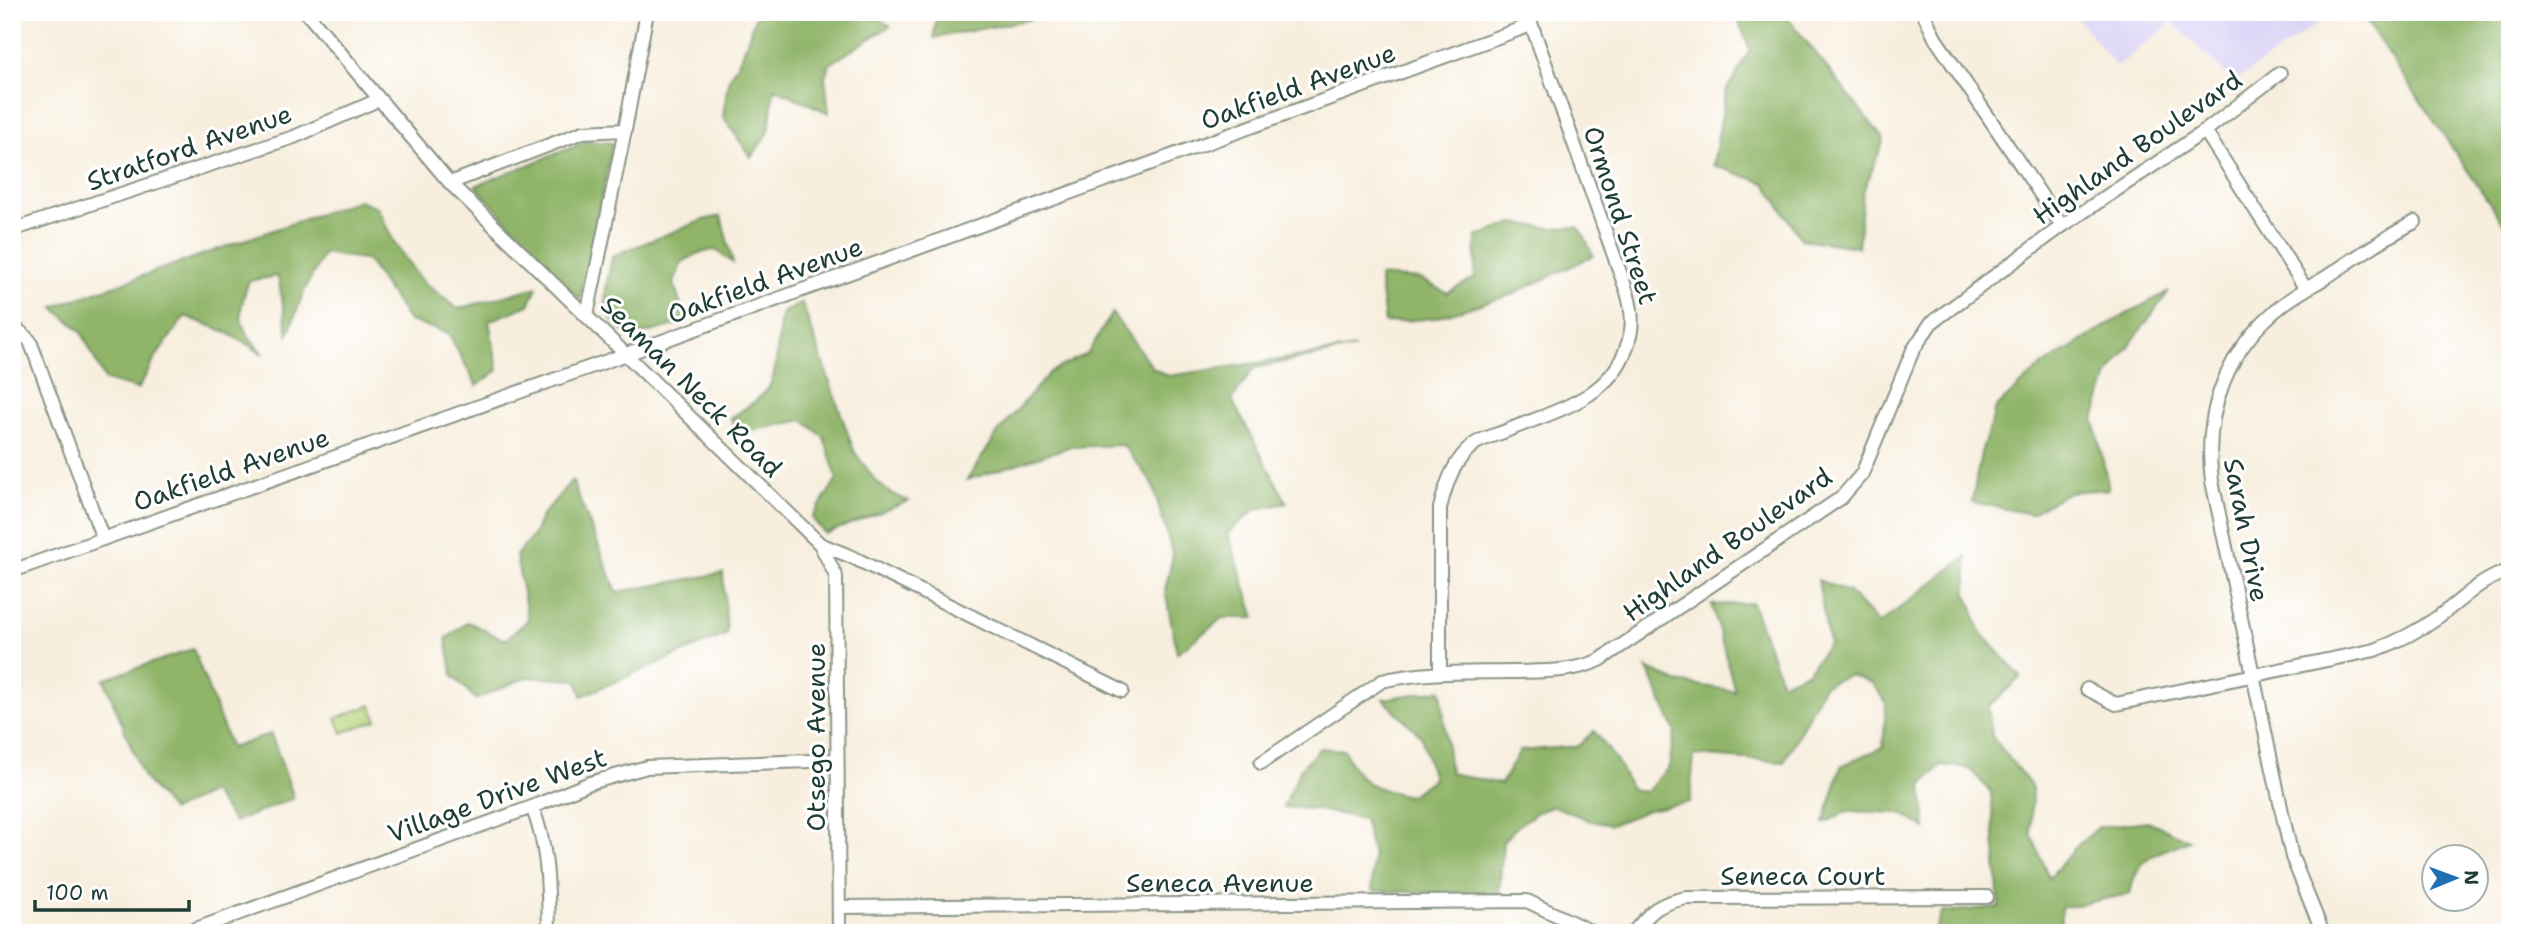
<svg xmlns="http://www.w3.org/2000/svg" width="2522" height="945" font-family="'Shantell Sans',sans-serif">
<rect width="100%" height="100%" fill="#fff"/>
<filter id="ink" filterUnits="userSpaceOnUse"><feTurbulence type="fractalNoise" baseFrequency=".0143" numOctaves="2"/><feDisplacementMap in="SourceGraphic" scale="14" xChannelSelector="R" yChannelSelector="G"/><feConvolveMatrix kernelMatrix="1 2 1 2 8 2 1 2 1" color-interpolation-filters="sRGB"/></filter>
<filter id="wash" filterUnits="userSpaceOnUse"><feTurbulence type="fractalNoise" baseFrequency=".00686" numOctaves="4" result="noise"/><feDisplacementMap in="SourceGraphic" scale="28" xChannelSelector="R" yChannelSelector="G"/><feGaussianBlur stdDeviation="1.57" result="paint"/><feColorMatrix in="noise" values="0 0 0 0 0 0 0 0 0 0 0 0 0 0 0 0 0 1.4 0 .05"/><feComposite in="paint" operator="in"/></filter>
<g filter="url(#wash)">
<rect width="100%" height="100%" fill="#f7eedd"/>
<path fill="#ddd5f6" d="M2072,12h262l-100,70 -62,-60 -55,45z"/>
<path fill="#b6d379" stroke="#6a8856" stroke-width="2" d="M371,705l6,15 -35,13 -6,-15z"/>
<path fill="#90b569" stroke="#58794e" stroke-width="2" d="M757,12h112l21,14 -60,38 -5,12 4,37 -55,-25 -5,44 -18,25 -28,-40 5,-36 15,-28z
M937,12h130l-133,26z
M1735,12h48l101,128 -21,52 -5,55 -57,-8 -36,-56 -52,-18 13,-74 24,-41z
M2360,12h150v221z
M588,141l25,2 -33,157 -105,-114z
M359,200l18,7 18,37 26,36 37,29 79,-22 -8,18 -40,16 9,49 -21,16 -29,-53 -39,-12 -42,-61 -43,-7 -20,38 -16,44 -10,-59 -29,5c-14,37 -10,45 14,73l-37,-22 -41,-16 -29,41 -18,32 -33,-9 -24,-49 -28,-24z
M721,216l12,47 -17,-13 -15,2 -19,10 -8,21 12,39 -54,15c-38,-24 -26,-42 -20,-81l91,-36z
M1514,223l36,5 28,-1 7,10 8,19 -80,38 -78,24 -50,5 -6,-47 41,3 27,14 28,-15 1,-41z
M2169,291l-61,84 -14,44 15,70 -40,3 -39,22 -58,-12 9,-49 15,-45 43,-40 73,-46z
M802,303l52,148 22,30 14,12 19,8 -84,33 -13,-16 25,-39 -13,-42 -21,-17 -66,14 -6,-16c11,-8 27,-17 36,-28 13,-18 9,-55 15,-77z
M1112,313l41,55 15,8 188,-28 -102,20 -22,32 55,103 -31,6 -28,24 27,85h-32l-46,35 -12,-63 8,-35 -21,-72 -29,-38 -54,2 -102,33 32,-49 51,-59 38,-19z
M572,480l45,112 106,-19 4,61 -145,62 -5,-16 -50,-3 -51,22 -23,-23 -7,-37 22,-17 37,18 23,-20 -12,-65 17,-19 8,-19z
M1967,556v37l13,38 41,46 -33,30 4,29 40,51 -1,46 18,45 27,-31 23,-20 49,-6 41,19c-33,15 -52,14 -59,54l-69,14 -1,25h-126l8,-21 57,-5 -8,-115 -22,-24 -28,-3 -19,20 4,44 -25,-16 -53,-2 -24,12 17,-57 42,-19 3,-44 -14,-20 -23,-8 -25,10 -40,77 -90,-7 -4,47 -42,8 -37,15 -20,-4 -37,-15 -16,6 -18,12 -17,17 -4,53 -127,-3 1,-35 -9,-37 -51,-10 -30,-2 18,-39 19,-20 24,2c15,34 30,39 65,46l24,-17 -12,-43 -38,-37 58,-9 9,83 51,11 19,-33 58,-5 16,-15 23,30 14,28 15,3 23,-25 6,-36 -28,-63 30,14 58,9 -23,-86 40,-2 30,80 25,-11 22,-28 -11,-64 31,12 30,32z
M193,649l38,99 40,-14 23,64 -60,24 -22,-30 -40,19 -28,-33 -40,-99z"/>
</g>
<g filter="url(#ink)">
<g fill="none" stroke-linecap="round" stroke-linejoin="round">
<defs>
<path id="minor" d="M306,12l144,171 370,361 32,13 270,134
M1923,12l12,26 127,188
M2205,131l101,158
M450,183l133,-51 42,-2
M12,230l282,-93 84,-37
M587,315l38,-185 22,-118
M12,328h4l14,13 73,198
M820,544l16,32 3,357
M12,571l612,-216 907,-330
M1440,673v-165c6,-24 14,-50 36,-65 8,-5 20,-8 30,-12 45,-19 102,-31 120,-82 8,-21 7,-36 1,-57l-100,-280
M2087,689l29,15 259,-54c22,-8 43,-19 63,-33 27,-19 38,-35 72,-47
M1261,763l121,-82c42,-10 85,-8 128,-9 31,-1 61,1 90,-12l241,-162 21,-24 51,-124 18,-27 131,-97 143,-95 75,-58
M532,807c17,41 16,82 17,126
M839,907l688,-6 67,32
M185,933l347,-126 58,-24 57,-16 190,-7
M1633,933c19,-23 24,-29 53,-35l301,-1
M2323,933l-31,-76 -10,-45 -70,-331c-9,-70 15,-134 73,-178 12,-9 26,-17 40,-25 30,-20 58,-40 90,-56"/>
</defs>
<use href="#minor" stroke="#8b9688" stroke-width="16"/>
<use href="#minor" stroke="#fff" stroke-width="12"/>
</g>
</g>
<g text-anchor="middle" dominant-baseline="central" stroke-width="6" stroke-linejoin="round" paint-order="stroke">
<g font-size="26" fill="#1f3d34" stroke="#fff">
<text transform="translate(1298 86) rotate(-20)">Oakfield Avenue</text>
<text transform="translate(189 147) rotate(-19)">Stratford Avenue</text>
<text transform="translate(2137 147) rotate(-35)">Highland Boulevard</text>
<text transform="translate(1621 215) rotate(72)">Ormond Street</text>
<text transform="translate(765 280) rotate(-20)">Oakfield Avenue</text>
<text transform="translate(692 386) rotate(45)">Seaman Neck Road</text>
<text transform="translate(231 469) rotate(-19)">Oakfield Avenue</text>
<text transform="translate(2247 530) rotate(79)">Sarah Drive</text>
<text transform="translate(1727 544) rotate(-35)">Highland Boulevard</text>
<text transform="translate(815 737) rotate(-90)">Otsego Avenue</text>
<text transform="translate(497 795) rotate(-20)">Village Drive West</text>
<text x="1803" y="875">Seneca Court</text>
<text x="1220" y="882">Seneca Avenue</text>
</g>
</g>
<rect width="2522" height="945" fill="none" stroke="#fff" stroke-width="42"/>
<g transform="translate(2455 878) rotate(89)"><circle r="33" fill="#ffffff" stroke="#a5b1ae" stroke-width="2"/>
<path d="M0-5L12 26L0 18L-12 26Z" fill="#1f6fb2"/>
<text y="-10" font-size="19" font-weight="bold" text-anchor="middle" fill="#1f3d34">N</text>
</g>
<path d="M35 900v10h154v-10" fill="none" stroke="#1f3d34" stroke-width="3.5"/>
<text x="46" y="900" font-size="21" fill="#1f3d34" stroke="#ffffff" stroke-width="5" paint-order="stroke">100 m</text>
</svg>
